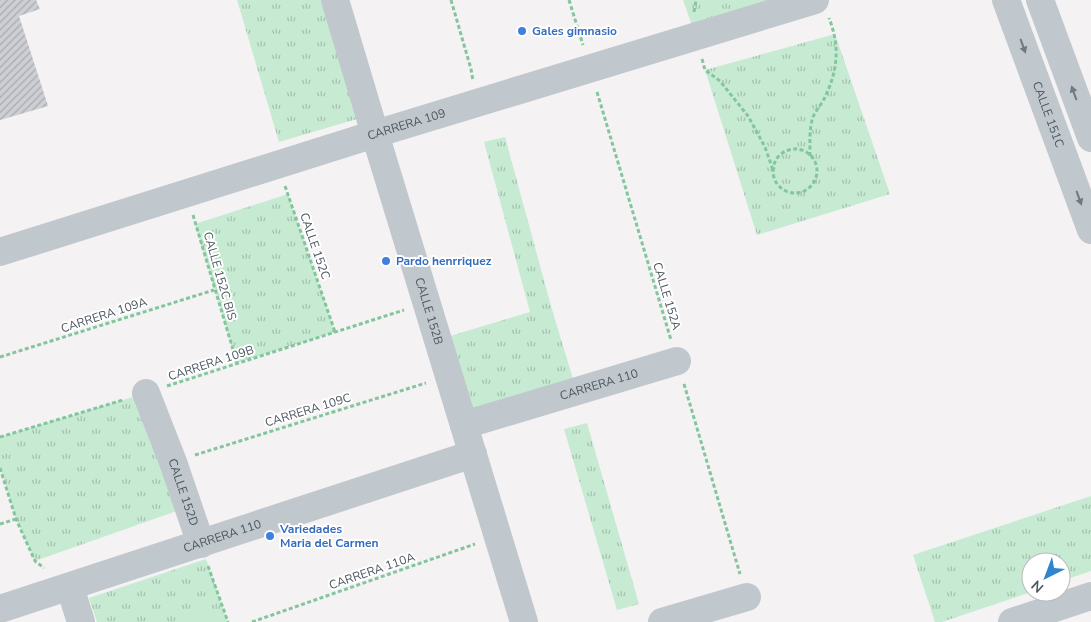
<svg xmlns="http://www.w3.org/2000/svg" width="1091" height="622" font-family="'Nunito Sans',sans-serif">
<defs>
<pattern id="grass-tufts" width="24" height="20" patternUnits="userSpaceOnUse" patternTransform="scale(1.25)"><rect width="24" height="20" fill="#c7ebd2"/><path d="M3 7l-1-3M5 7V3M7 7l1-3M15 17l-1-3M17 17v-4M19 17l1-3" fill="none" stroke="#a4c1ae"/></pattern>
<pattern id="building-hatch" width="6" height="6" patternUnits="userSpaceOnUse" patternTransform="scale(1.25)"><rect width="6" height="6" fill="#cdcfd4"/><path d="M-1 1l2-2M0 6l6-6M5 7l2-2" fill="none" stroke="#a9abaf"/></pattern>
</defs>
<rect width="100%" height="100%" fill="#f4f2f3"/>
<path fill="url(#grass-tufts)" d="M237,0h85l35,119 -78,23z
M683,0h93l-84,26z
M835,34l55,160 -133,41 -52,-165z
M505,137l46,169 22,73 -101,30 -22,-73 80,-24 -46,-170z
M288,194l47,138 -98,31 -42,-139z
M146,393l42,114 -153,54 -19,-42 -16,-51v-31z
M587,423l52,181 -22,6 -53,-181z
M1091,496v75l-30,10v-19h-30v30l-89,30h-7l-22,-67z
M206,559l22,63h-131l-8,-24z"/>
<path fill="#c7ebd2" d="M211,611l3,11h-37z"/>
<path fill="url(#building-hatch)" d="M0,0h36l4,9 -21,7 29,90 -48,14z"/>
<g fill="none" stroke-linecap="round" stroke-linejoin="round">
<path stroke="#83c69e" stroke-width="3" stroke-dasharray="4 2.5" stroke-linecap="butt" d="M451,0l20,69 2,12
M569,0l14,45
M694,12l2,-12
M702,59l3,11 15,11 28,35 17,31 8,23
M597,92l74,248
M773 171a22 22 0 1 1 44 0a22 22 0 1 1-44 0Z
M810,156c0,-13 -1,-27 3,-39 3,-7 9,-13 12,-20 13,-27 15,-51 4,-79
M285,186l50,146
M193,215l44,148
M0,357l214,-67
M684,384l56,190
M167,386l237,-76
M0,437l123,-37
M195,455l231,-72
M0,468l16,51 19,42 9,7
M0,524l16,-5
M208,566l20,56
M252,622l223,-78"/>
<g stroke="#c0c7cd" stroke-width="28">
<path id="s1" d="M335,0l40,134 149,488"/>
<path id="s2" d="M1006,0l85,230"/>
<path d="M1040,0l51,138"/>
<path id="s3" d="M0,252l375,-118 440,-134"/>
<path id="s4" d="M146,393l27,69 28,82"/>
<path id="s5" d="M464,425l213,-64"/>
<path d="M70,587l11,35"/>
<path id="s6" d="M0,609l473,-155"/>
<path d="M662,622l85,-25"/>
<path d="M1012,622l79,-26"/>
</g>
</g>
<defs><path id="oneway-solid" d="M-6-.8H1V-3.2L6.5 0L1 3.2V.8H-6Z" transform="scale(1.25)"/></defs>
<g fill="#6f797f">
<use href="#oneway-solid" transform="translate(1023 46) rotate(70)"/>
<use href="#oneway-solid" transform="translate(1074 93) rotate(-110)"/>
<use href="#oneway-solid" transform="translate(1079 198) rotate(70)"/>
</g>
<g fill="#3f7fe0" stroke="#fff" stroke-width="2">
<circle cx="522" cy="31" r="5"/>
<circle cx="386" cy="261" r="5"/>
<circle cx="270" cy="536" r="5"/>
</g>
<g text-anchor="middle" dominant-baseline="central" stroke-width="4" stroke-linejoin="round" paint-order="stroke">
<g font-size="12" font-weight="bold" fill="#366cbe" stroke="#fff" text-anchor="start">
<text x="532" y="31">Gales gimnasio</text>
<text x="396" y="261">Pardo henrriquez</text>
<text x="280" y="529">Variedades<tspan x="280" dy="14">Maria del Carmen</tspan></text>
</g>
<g font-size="12" fill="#4c575e" stroke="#fff">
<text stroke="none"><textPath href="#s2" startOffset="122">CALLE 151C</textPath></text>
<text stroke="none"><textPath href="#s3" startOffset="426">CARRERA 109</textPath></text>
<text transform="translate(315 246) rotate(71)">CALLE 152C</text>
<text transform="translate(220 276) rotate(74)">CALLE 152C BIS</text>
<text transform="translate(667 296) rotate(73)">CALLE 152A</text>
<text stroke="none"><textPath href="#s1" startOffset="325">CALLE 152B</textPath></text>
<text transform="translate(104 315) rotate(-18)">CARRERA 109A</text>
<text transform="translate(211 363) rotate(-18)">CARRERA 109B</text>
<text stroke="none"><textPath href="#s5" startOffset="141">CARRERA 110</textPath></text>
<text transform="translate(308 410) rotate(-17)">CARRERA 109C</text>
<text stroke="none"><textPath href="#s4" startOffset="106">CALLE 152D</textPath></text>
<text stroke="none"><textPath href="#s6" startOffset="234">CARRERA 110</textPath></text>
<text transform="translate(372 571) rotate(-19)">CARRERA 110A</text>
</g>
</g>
<g transform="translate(1046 577) rotate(222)"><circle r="24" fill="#ffffff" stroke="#b7bcbf"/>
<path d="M0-4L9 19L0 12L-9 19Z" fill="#3085d0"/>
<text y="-8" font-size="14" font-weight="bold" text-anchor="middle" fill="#4c575e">N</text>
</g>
</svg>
